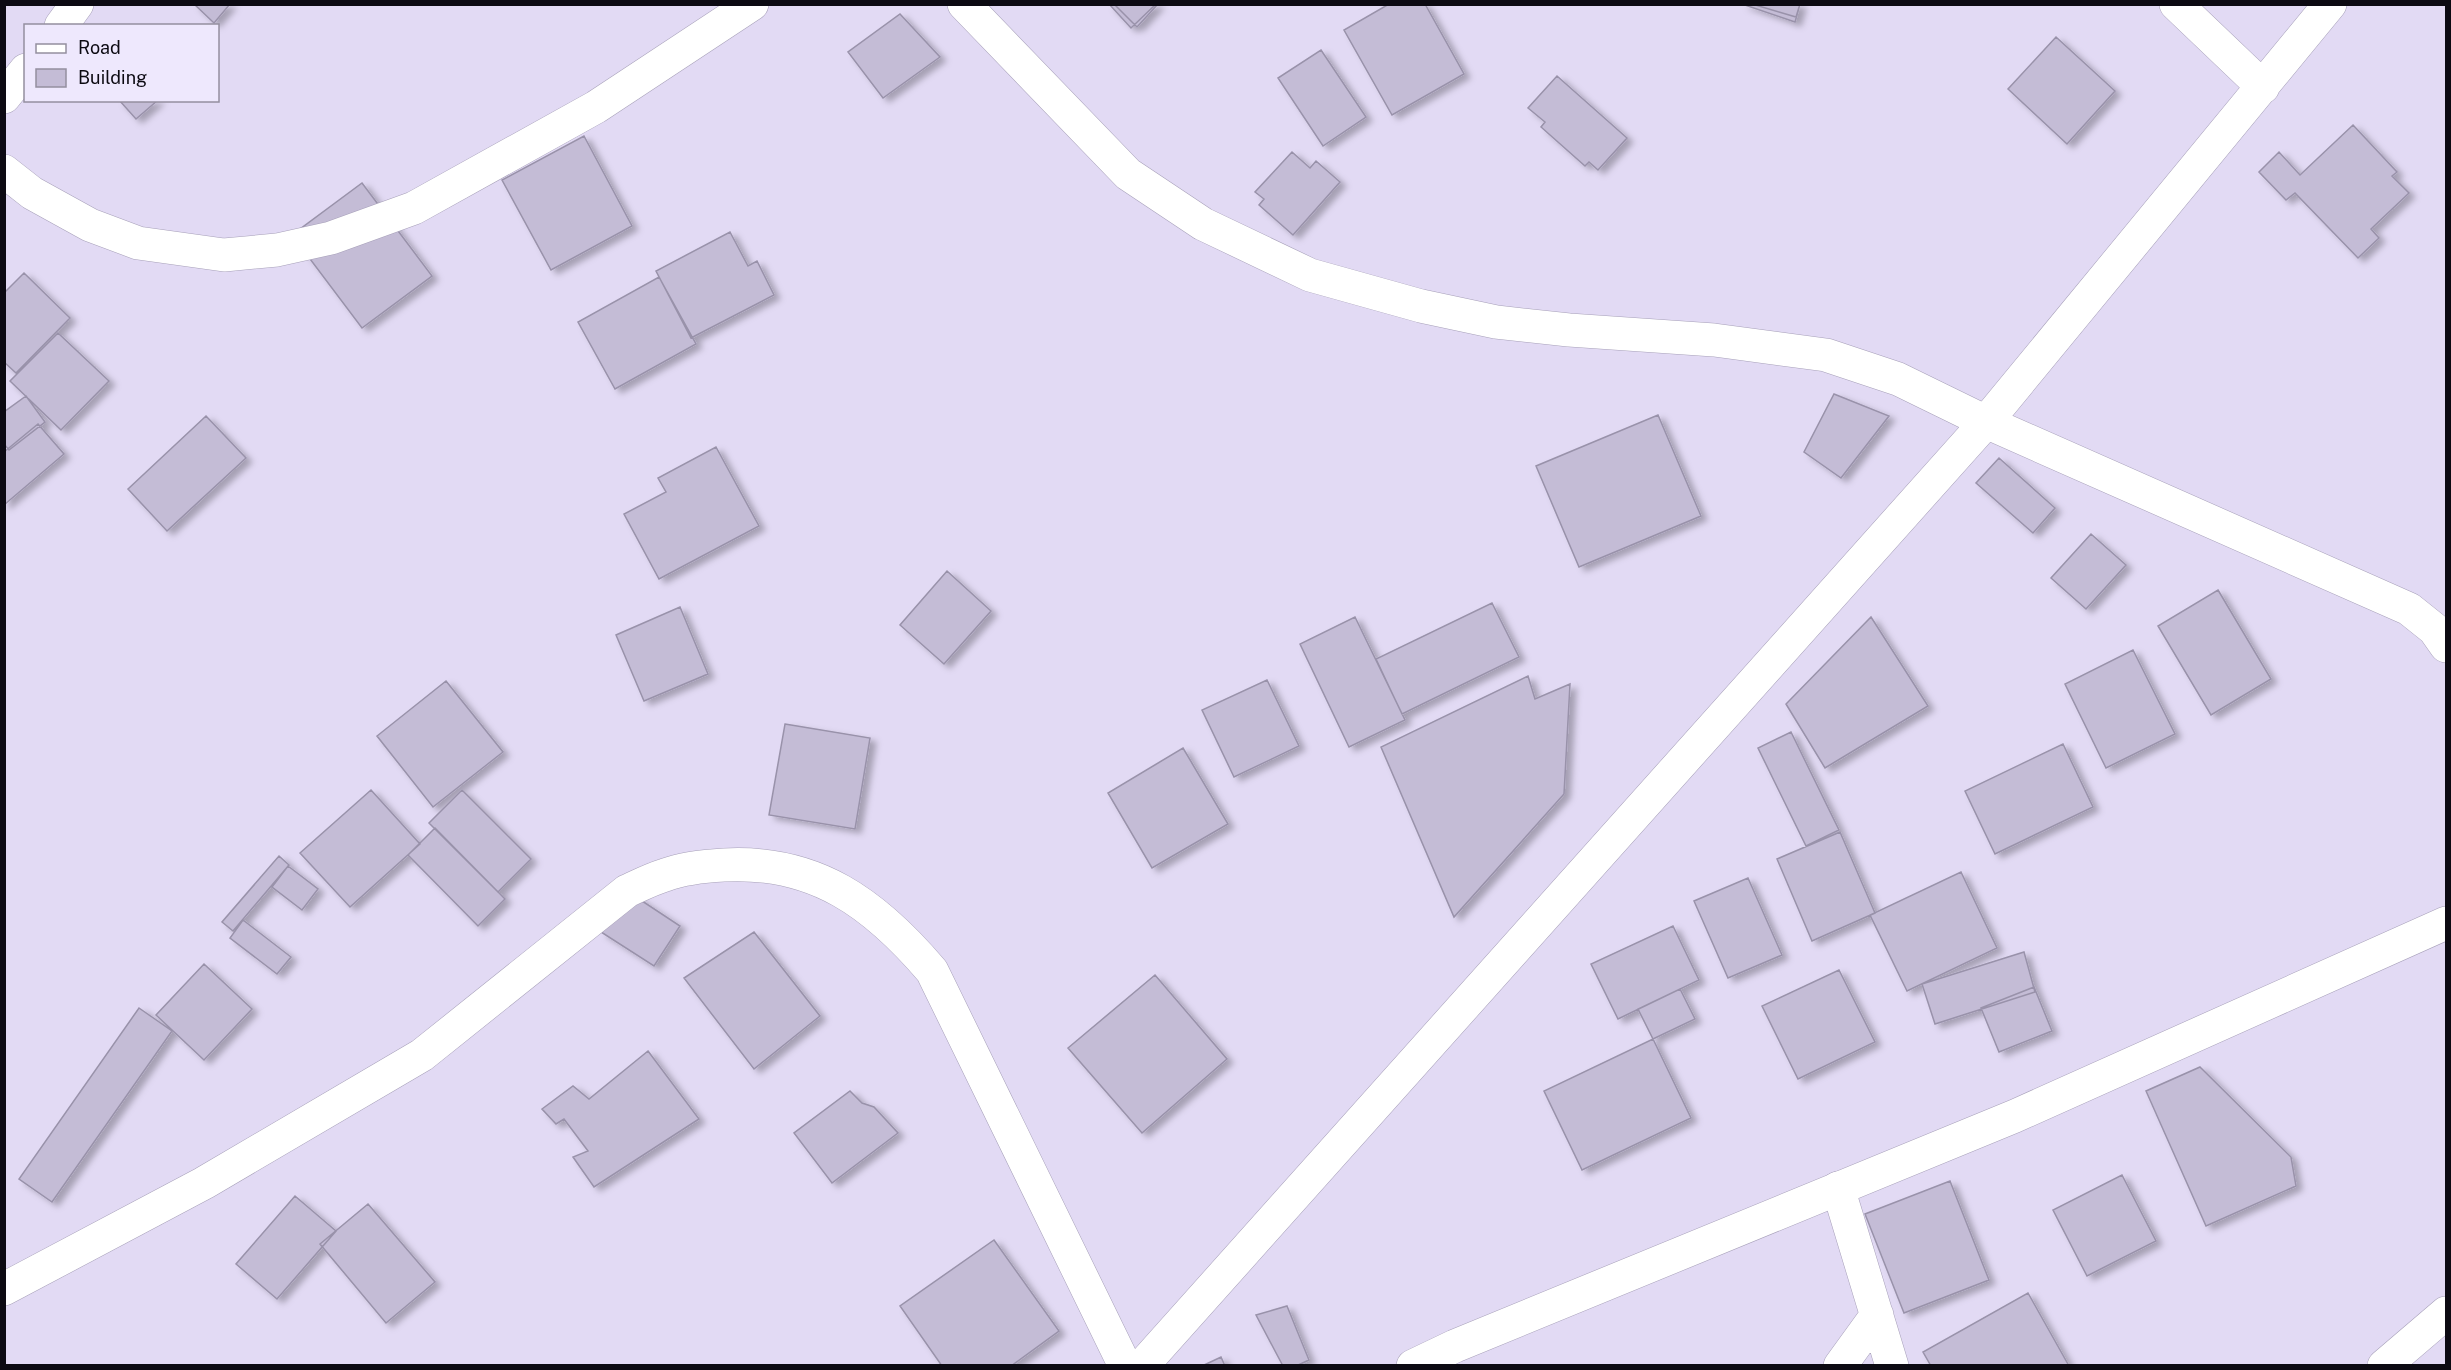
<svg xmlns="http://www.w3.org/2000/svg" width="2451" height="1370" font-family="'Public Sans',sans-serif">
<defs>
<filter id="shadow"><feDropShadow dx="6" dy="4" stdDeviation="3" flood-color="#0004"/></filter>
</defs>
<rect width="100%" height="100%" fill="#e2daf4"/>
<path fill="#c4bcd6" stroke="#9992aa" stroke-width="1.5" filter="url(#shadow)" d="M194,4h36l-16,19z
M1109,4h47l-25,24z
M1114,4h44l-21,23z
M1389,4h36l39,70 -72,41 -48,-85z
M1742,4h58l-5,18z
M1752,4h48l-4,13z
M900,14l40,43 -57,41 -35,-46z
M2056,37l59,54 -48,53 -59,-55z
M1321,50l45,67 -43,29 -45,-68z
M1557,76l70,62 -29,32 -9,-8 -4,4 -44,-39 4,-5 -17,-14z
M119,100h39l-22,19z
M2353,125l44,47 -5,4 17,17 -38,36 8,9 -21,20 -63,-65 -9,7 -27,-28 20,-20 21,23z
M584,136l48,90 -81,44 -49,-90z
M1292,152l18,16 6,-7 24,21 -47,53 -34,-30 5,-6 -9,-7z
M362,183l70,93 -70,52 -70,-93z
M730,232l18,34 9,-5 17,34 -83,43 -35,-67z
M24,273l46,45 -54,55 -12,-11v-69z
M659,277l37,67 -81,45 -37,-67z
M58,333l51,48 -48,49 -51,-49z
M1834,394l55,22 -48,62 -37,-26z
M26,396l19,26 -36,28 -5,-6v-32z
M1658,415l43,101 -122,51 -43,-101z
M206,416l40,42 -79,73 -39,-42z
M38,424l26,30 -60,51v-53z
M716,447l43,79 -100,53 -35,-65 42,-22 -8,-14z
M1999,458l56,50 -22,25 -57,-50z
M2091,534l35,31 -40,44 -35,-31z
M947,571l44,40 -47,53 -44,-39z
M2218,590l53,89 -60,36 -53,-89z
M1492,603l27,54 -117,57 -26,-55z
M680,607l28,67 -64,27 -28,-66z
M1355,617l50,103 -56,27 -49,-103z
M1871,617l57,89 -103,62 -39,-64z
M2133,650l42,84 -69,34 -41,-84z
M1528,676l7,23 35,-15 -6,110 -110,123 -73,-170z
M1267,680l32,66 -65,31 -32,-67z
M446,681l57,71 -70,55 -56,-71z
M785,724l85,14 -15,91 -86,-14z
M1791,732l48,98 -33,16 -48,-98z
M2063,744l30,63 -98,47 -30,-63z
M1183,748l45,76 -76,44 -44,-75z
M371,790l49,54 -70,63 -50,-54z
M462,790l69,69 -33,33 -69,-69z
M435,828l70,71 -27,27 -70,-71z
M1840,832l35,81 -63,28 -35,-82z
M279,856l10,9 -56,66 -11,-9z
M288,866l30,23 -16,21 -30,-23z
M1961,872l36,76 -90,43 -37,-76z
M1748,878l34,77 -54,23 -34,-77z
M627,891l53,35 -26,40 -53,-34z
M243,920l48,37 -14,17 -47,-36z
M1673,926l26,54 -81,39 -27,-55z
M754,932l66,84 -66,53 -70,-91z
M2024,952l11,40 -100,32 -13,-40z
M204,964l48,45 -48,51 -48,-45z
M1839,970l36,72 -77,37 -36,-73z
M1155,975l72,84 -85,74 -74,-85z
M2034,987l18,44 -53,21 -18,-44z
M1680,989l15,30 -42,20 -15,-30z
M139,1008l33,23 -120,171 -33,-23z
M1653,1039l38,79 -109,52 -38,-79z
M648,1051l51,68 -105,68 -21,-30 15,-6 -24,-32 -8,5 -14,-15 31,-23 16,13z
M2200,1067l91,90 5,29 -90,40 -60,-135z
M850,1091l12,12 12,4 24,26 -66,50 -38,-50z
M2122,1175l34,66 -69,35 -34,-66z
M1950,1181l39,99 -85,33 -39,-99z
M295,1196l41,35 -59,68 -41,-35z
M368,1204l67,78 -49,41 -66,-79z
M994,1240l65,91 -48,35h-69l-42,-60z
M2028,1293l41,73h-138l-8,-14z
M1287,1306l22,54 -13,6h-13l-27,-51z
M1221,1357l4,9h-23z"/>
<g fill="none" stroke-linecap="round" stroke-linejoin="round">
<defs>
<path id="street" d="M964,4l164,170 75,50 107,51 111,31 75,16 73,8 145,10 112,15 72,24 88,43 423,187 25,20 12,17
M2176,4l87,83
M61,26l16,-22
M4,97l22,-27
M4,171l28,22 58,32 48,18 86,12 53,-5 54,-12 83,-30 182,-101 156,-103
M1838,1188l54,178
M4,1289l200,-106 218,-128 205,-164c13,-6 25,-12 38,-16 19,-7 40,-9 59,-10 92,-5 151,39 208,106l193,395
M1142,1366l844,-944 344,-418
M1840,1366l37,-51
M2384,1366l62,-53"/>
<path id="secondary" d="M1413,1366l42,-20 560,-230 431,-193"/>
</defs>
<use href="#street" stroke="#a7a0b9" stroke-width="34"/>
<use href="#secondary" stroke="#a7a0b9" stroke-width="34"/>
<use href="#street" stroke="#fff" stroke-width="33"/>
<use href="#secondary" stroke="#fff" stroke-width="33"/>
</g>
<rect width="2451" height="1370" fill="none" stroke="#0c0a12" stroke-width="12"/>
<rect x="24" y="24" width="195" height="78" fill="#eee8fd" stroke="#948f9f" stroke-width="1.5"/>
<rect x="36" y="44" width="30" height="9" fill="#ffffff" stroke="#948f9f" stroke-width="1.5"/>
<text x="78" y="54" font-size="18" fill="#0c0a12">Road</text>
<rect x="36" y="69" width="30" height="18" fill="#c4bcd6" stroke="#948f9f" stroke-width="1.5"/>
<text x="78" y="84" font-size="18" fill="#0c0a12">Building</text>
</svg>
